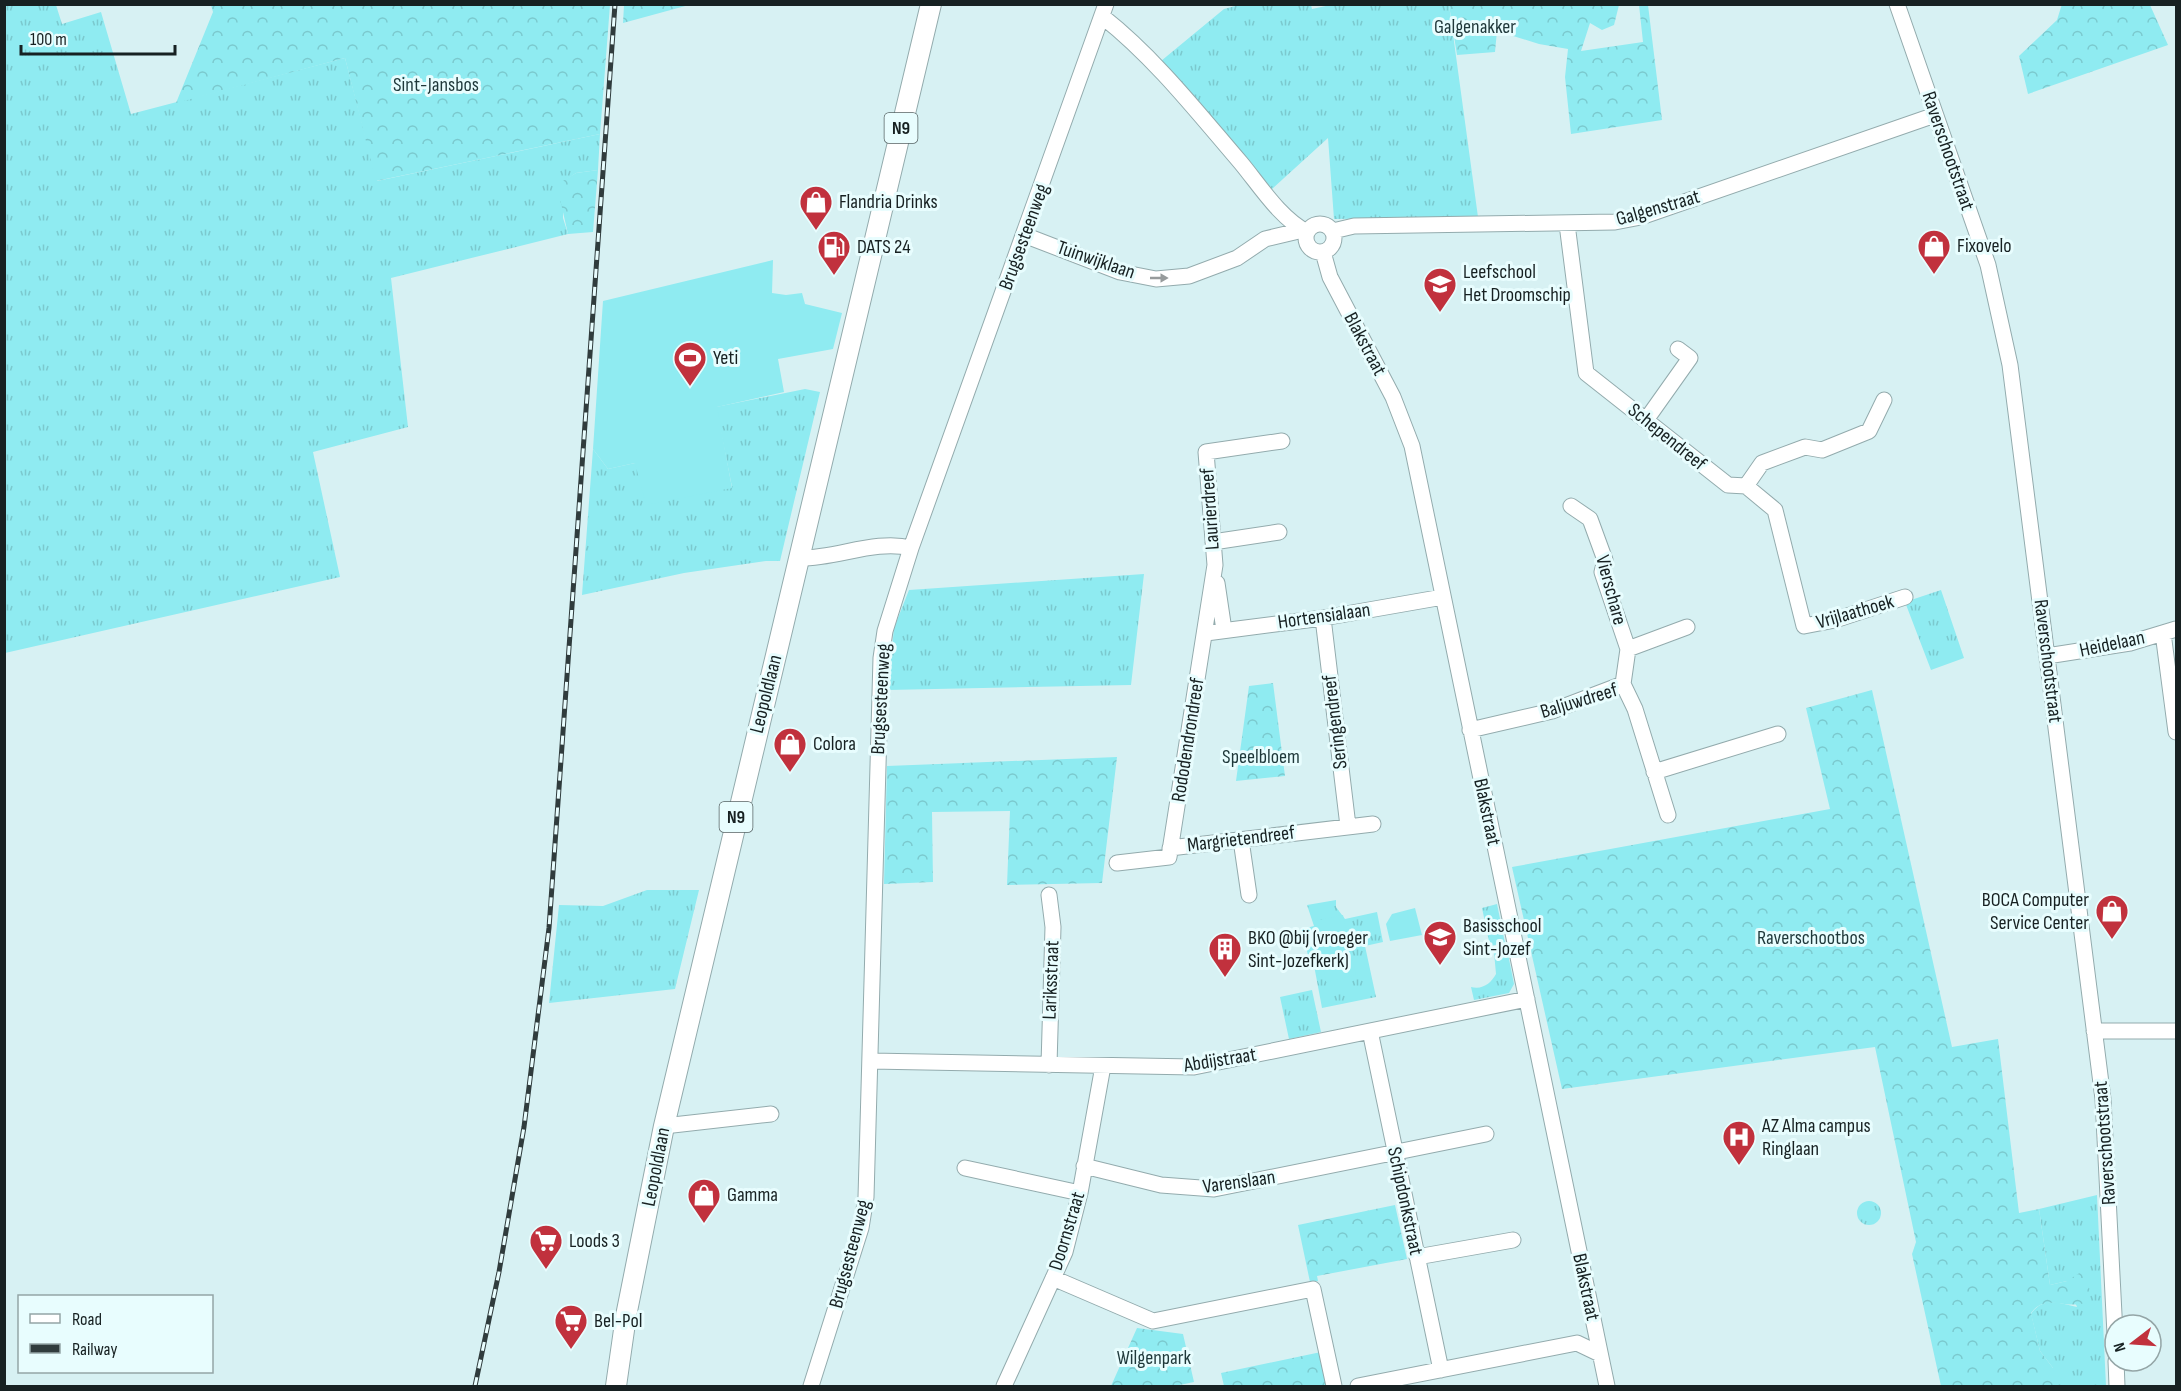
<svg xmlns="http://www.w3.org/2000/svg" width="2181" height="1391" font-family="'Sofia Sans Condensed',sans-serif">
<defs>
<pattern id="grass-tufts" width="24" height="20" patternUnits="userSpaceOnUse" patternTransform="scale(1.5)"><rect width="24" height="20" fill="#8febf1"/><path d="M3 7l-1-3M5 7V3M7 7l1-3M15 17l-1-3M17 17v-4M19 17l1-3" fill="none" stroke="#7bc9ce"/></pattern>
<pattern id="forest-crowns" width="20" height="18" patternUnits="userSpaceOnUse" patternTransform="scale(1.5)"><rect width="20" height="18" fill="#8febf1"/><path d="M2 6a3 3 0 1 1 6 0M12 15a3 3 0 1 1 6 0" fill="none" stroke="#7bc9ce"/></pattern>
</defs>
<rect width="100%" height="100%" fill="#d7f1f3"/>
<path fill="url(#grass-tufts)" d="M1335,4l114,1 29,212 -144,2 -6,-81 -56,51 -111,-128 63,-52 15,-4h72l1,4z
M4,5h52l6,19 39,-12 30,102 214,-56 32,123 223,-47 -2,36 -22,3 -13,9v36l5,16 -177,44 17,149 -95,25 27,125 -335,76z
M805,389l15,3 -40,169h-14l-82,12 -102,22 11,-146 15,20 27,-6 97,24 -16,-80z
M1144,574l-13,111 -243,5 6,-62 15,-38z
M1941,590l23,68 -33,12 -26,-68z
M647,890h52l-24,99 -126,14 10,-98 44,1z
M1336,900v7l9,12 32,-7 6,30 -18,4 11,51 -54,11 -9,-48h-4l-7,-31 12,-3 -7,-21z
M1497,904l8,39 -15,3 -8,-38z
M1507,949l7,35 -5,9 -35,7 -3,-13c12,3 20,-4 25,-13l-2,-22z
M1312,990l9,42 -32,7 -9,-42z
M2097,1195l9,191h-53v-18l-13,-17 -9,-37c12,-18 29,-11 46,-7l-10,-26 -17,4 -11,-76z
M1857 1213a12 12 0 1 1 24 0a12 12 0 1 1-24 0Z"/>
<path fill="url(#forest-crowns)" d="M2062,4l88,1 18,40 -140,49 -9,-38 38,-36z
M211,5h399l-10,129 -224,47 -31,-123 -169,45 37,-91z
M624,5v-1l65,1 -66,18z
M1449,5h170l-5,20 -12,5 -12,-7 -9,28 62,-9 -4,-37h9l14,115 -91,14 -6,-57 3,-28 -29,-5 -42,-13 -2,21 -38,3z
M598,170l-5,62 -25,2 -8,-35 3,-18 13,-8z
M1273,683l12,93 -49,5 13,-95z
M1872,690l80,357 46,-8 21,174 20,-4 11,76 17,-4 14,-9 10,20 -4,10c-19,9 -41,-10 -56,11l9,38 13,17v18h-112l-29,-132 4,-12 -41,-195 -313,42 -50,-222 318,-58 -24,-101z
M1117,757l-15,126 -95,2 3,-74 -78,1 1,70 -49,2 3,-118z
M1395,1205l12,54 -90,17 1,5 -8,1 -12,-57z
M1137,1328l46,6 11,48 -19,4h-64z
M1321,1352l7,34h-104l-3,-13z"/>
<path fill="#8febf1" d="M773,260l-1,33 14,2 16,-2 3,11 37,9 -9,36 -55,10 6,33 -67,15 15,81 -86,17 -11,-42 -27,6 -15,-20 10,-148z
M1415,908l7,27 -32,6 -4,-17 6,-10z
M1343,915l13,60 -30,7 -12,-61z"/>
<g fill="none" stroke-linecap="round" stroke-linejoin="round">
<defs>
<path id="minor" d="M1897,4l91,261 22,100 93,734 12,235
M1103,17c52,41 95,96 138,146 19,23 39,55 66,69
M1306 238a14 14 0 1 1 28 0a14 14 0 1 1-28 0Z
M1567,224l19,149 142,112 18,1 29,24 29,116 31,-6 70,-23
M1333,231l21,-5 261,-4 26,-5 294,-102
M1024,235l96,37 36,7 33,-3 48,-18 28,-19 38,-9
M1323,252l7,25 63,120 19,49 195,940
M1646,420l44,-62 -12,-9
M1746,486l16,-23 43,-16 17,3 47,-19 15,-31
M1571,506l19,13 15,41 -3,12 26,77 -5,35
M1213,542l66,-10
M799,558c37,1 76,-19 112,-10
M1217,583l7,47
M1323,618l25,208
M1206,633l117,-15 120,-21
M2163,633l13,99
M1628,649l59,-22
M2047,656l83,-13 46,-14
M1470,730l82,-19 71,-27 12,25 33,106
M1654,772l124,-38
M1241,840l8,55
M1170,848l203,-24
M1117,863l52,-6 46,-292 -9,-113 76,-11
M1370,1031l71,339
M2094,1031h82
M871,1061l323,6 333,-68
M1049,1065l4,-138 -4,-32
M664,1126l107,-12
M1084,1166l77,19 53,4 272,-55
M965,1168l115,25
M1417,1257l96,-17
M1053,1278l100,43 160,-32 21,97
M2116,1361l1,25
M811,1386l50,-158 5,-31 15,-539 4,-27 26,-83 195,-544
M1004,1386l61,-134 15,-59 23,-127
M1358,1386l219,-43 23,11"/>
<path id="major" d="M616,1386l10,-70 38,-190 267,-1122"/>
</defs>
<use href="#minor" stroke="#93abad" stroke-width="17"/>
<use href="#major" stroke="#93abad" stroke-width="22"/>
<use href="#minor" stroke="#fff" stroke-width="15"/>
<use href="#major" stroke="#fff" stroke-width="20"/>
<defs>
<path id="rail" d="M475,1386l24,-114 25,-145 25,-199 66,-924"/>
</defs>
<use href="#rail" stroke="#303c3d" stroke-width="5"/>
<use href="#rail" stroke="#e8fdfe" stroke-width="3" stroke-dasharray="9" stroke-linecap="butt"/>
</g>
<defs><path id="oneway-solid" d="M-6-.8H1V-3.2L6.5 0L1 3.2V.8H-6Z" transform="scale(1.5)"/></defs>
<use fill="#979b9c" href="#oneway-solid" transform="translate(1159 278)"/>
<defs>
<symbol id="shop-pin" viewBox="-11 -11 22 30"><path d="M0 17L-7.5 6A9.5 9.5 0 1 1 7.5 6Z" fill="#c1313d" stroke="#e8fdfe"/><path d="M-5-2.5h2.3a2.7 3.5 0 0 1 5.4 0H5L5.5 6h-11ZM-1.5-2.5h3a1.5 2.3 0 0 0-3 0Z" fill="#fff"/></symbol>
<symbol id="fuel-pin" viewBox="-11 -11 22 30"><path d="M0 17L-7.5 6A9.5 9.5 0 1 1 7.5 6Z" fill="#c1313d" stroke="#e8fdfe"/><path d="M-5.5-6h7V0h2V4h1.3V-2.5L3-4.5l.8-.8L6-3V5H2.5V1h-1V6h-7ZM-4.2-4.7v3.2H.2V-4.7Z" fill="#fff"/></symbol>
<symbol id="school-pin" viewBox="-11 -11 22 30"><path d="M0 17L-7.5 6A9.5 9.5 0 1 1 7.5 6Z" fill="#c1313d" stroke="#e8fdfe"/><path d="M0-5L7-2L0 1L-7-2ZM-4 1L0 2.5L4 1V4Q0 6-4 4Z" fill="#fff"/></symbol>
<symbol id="stadium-pin" viewBox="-11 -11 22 30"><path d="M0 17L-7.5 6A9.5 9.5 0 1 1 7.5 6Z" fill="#c1313d" stroke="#e8fdfe"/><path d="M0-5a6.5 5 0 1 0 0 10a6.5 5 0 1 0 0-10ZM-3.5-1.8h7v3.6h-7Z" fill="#fff"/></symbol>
<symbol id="building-pin" viewBox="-11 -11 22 30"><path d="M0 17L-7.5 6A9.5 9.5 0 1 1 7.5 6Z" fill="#c1313d" stroke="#e8fdfe"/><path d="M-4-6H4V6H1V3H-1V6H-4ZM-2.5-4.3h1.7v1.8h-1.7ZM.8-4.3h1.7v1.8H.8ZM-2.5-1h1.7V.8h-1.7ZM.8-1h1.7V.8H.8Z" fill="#fff"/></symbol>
<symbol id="hospital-pin" viewBox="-11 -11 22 30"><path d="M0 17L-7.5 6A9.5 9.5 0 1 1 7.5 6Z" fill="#c1313d" stroke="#e8fdfe"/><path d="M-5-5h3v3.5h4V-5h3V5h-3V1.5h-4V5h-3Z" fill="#fff"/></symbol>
<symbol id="supermarket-pin" viewBox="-11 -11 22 30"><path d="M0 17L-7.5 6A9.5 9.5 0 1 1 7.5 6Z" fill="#c1313d" stroke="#e8fdfe"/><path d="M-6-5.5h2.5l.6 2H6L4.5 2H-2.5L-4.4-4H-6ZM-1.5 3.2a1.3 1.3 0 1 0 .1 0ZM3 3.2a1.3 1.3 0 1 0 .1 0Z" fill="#fff"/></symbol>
</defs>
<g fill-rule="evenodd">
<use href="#shop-pin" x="797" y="183" width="38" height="52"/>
<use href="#shop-pin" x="1915" y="227" width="38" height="52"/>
<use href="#fuel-pin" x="815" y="228" width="38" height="52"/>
<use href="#school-pin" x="1421" y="265" width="38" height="52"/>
<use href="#stadium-pin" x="671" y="339" width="38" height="52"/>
<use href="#shop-pin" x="771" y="725" width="38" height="52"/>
<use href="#shop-pin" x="2093" y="892" width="38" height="52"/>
<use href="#school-pin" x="1421" y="918" width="38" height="52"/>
<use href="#building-pin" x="1206" y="930" width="38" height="52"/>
<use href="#hospital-pin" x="1720" y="1118" width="38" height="52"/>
<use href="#shop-pin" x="685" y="1176" width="38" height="52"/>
<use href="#supermarket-pin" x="527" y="1222" width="38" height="52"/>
<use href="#supermarket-pin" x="552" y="1302" width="38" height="52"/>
</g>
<g text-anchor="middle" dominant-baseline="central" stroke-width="6" stroke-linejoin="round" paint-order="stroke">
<g fill="#e8fdfe" stroke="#566364" stroke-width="1.5">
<rect x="884.5" y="113" width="33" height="30" rx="4.5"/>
<rect x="719.5" y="802" width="33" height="30" rx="4.5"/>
</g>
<g font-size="18" font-weight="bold" fill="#172122">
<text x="901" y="128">N9</text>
<text x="736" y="817">N9</text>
</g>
<g font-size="20" fill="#1f383a" stroke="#e8fdfe">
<text x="1475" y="27">Galgenakker</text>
<text x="436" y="85">Sint-Jansbos</text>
<text x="1261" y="757">Speelbloem</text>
<text x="1811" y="938">Raverschootbos</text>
<text x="1154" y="1358">Wilgenpark</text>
</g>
<g font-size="20" fill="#172122" stroke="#e8fdfe">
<text transform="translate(1948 151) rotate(71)">Raverschootstraat</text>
<text transform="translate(1658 208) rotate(-16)">Galgenstraat</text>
<text transform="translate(1024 237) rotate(-70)">Brugsesteenweg</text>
<text transform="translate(1096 260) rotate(19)">Tuinwijklaan</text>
<text transform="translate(1365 344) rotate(62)">Blakstraat</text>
<text transform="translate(1667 437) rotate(39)">Schependreef</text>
<text transform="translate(1210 509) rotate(-94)">Laurierdreef</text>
<text transform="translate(1611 590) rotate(75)">Vierschare</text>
<text transform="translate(1855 612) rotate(-16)">Vrijlaathoek</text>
<text transform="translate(1324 616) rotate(-8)">Hortensialaan</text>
<text transform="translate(2112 644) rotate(-12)">Heidelaan</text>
<text transform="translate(2048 661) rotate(83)">Raverschootstraat</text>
<text transform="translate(766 694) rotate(-76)">Leopoldlaan</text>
<text transform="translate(881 699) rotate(-87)">Brugsesteenweg</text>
<text transform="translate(1579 701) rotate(-17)">Baljuwdreef</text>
<text transform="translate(1335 722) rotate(-97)">Seringendreef</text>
<text transform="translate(1188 740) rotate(-81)">Rododendrondreef</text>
<text transform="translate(1487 812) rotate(78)">Blakstraat</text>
<text transform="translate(1241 839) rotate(-7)">Margrietendreef</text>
<text transform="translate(1051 980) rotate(-88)">Lariksstraat</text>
<text transform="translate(1220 1060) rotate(-9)">Abdijstraat</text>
<text transform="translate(2105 1143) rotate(-94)">Raverschootstraat</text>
<text transform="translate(656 1167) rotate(-79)">Leopoldlaan</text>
<text transform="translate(1239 1182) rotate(-8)">Varenslaan</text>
<text transform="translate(1405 1201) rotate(78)">Schipdonkstraat</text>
<text transform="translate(1067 1231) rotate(-73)">Doornstraat</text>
<text transform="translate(850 1254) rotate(-75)">Brugsesteenweg</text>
<text transform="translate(1586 1287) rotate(78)">Blakstraat</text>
</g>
<g font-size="20" fill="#172122" stroke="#e8fdfe" text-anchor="start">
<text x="839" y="202">Flandria Drinks</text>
<text x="1957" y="246">Fixovelo</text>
<text x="857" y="247">DATS 24</text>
<text x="1463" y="272">Leefschool<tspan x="1463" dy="23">Het Droomschip</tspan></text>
<text x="713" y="358">Yeti</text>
<text x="813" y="744">Colora</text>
<text x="2089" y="900" text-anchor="end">BOCA Computer<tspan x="2089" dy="23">Service Center</tspan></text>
<text x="1463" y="926">Basisschool<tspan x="1463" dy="23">Sint-Jozef</tspan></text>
<text x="1248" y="938">BKO @bij (vroeger<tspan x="1248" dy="23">Sint-Jozefkerk)</tspan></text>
<text x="1762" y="1126">AZ Alma campus<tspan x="1762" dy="23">Ringlaan</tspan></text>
<text x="727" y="1195">Gamma</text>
<text x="569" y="1241">Loods 3</text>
<text x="594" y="1321">Bel-Pol</text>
</g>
</g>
<rect width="2181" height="1391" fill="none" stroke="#172122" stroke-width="12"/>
<rect x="18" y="1295" width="195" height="78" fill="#e8fdfe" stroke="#94a5a6" stroke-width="1.5"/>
<rect x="30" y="1314" width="30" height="9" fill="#ffffff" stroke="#94a5a6" stroke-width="1.5"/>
<text x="72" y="1325" font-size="18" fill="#172122">Road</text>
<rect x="30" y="1344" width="30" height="9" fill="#303c3d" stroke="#94a5a6" stroke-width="1.5"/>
<text x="72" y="1355" font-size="18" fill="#172122">Railway</text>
<g transform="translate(2133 1343) rotate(253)"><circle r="28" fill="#e8fdfe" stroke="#94a5a6" stroke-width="1.5"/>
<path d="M0-4.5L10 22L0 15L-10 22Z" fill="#c1313d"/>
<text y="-9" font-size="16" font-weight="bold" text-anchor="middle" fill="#172122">N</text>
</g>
<path d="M21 45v9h154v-9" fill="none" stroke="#172122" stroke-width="3"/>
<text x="30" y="45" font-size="18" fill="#172122" stroke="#e8fdfe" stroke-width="4.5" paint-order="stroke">100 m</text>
</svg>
